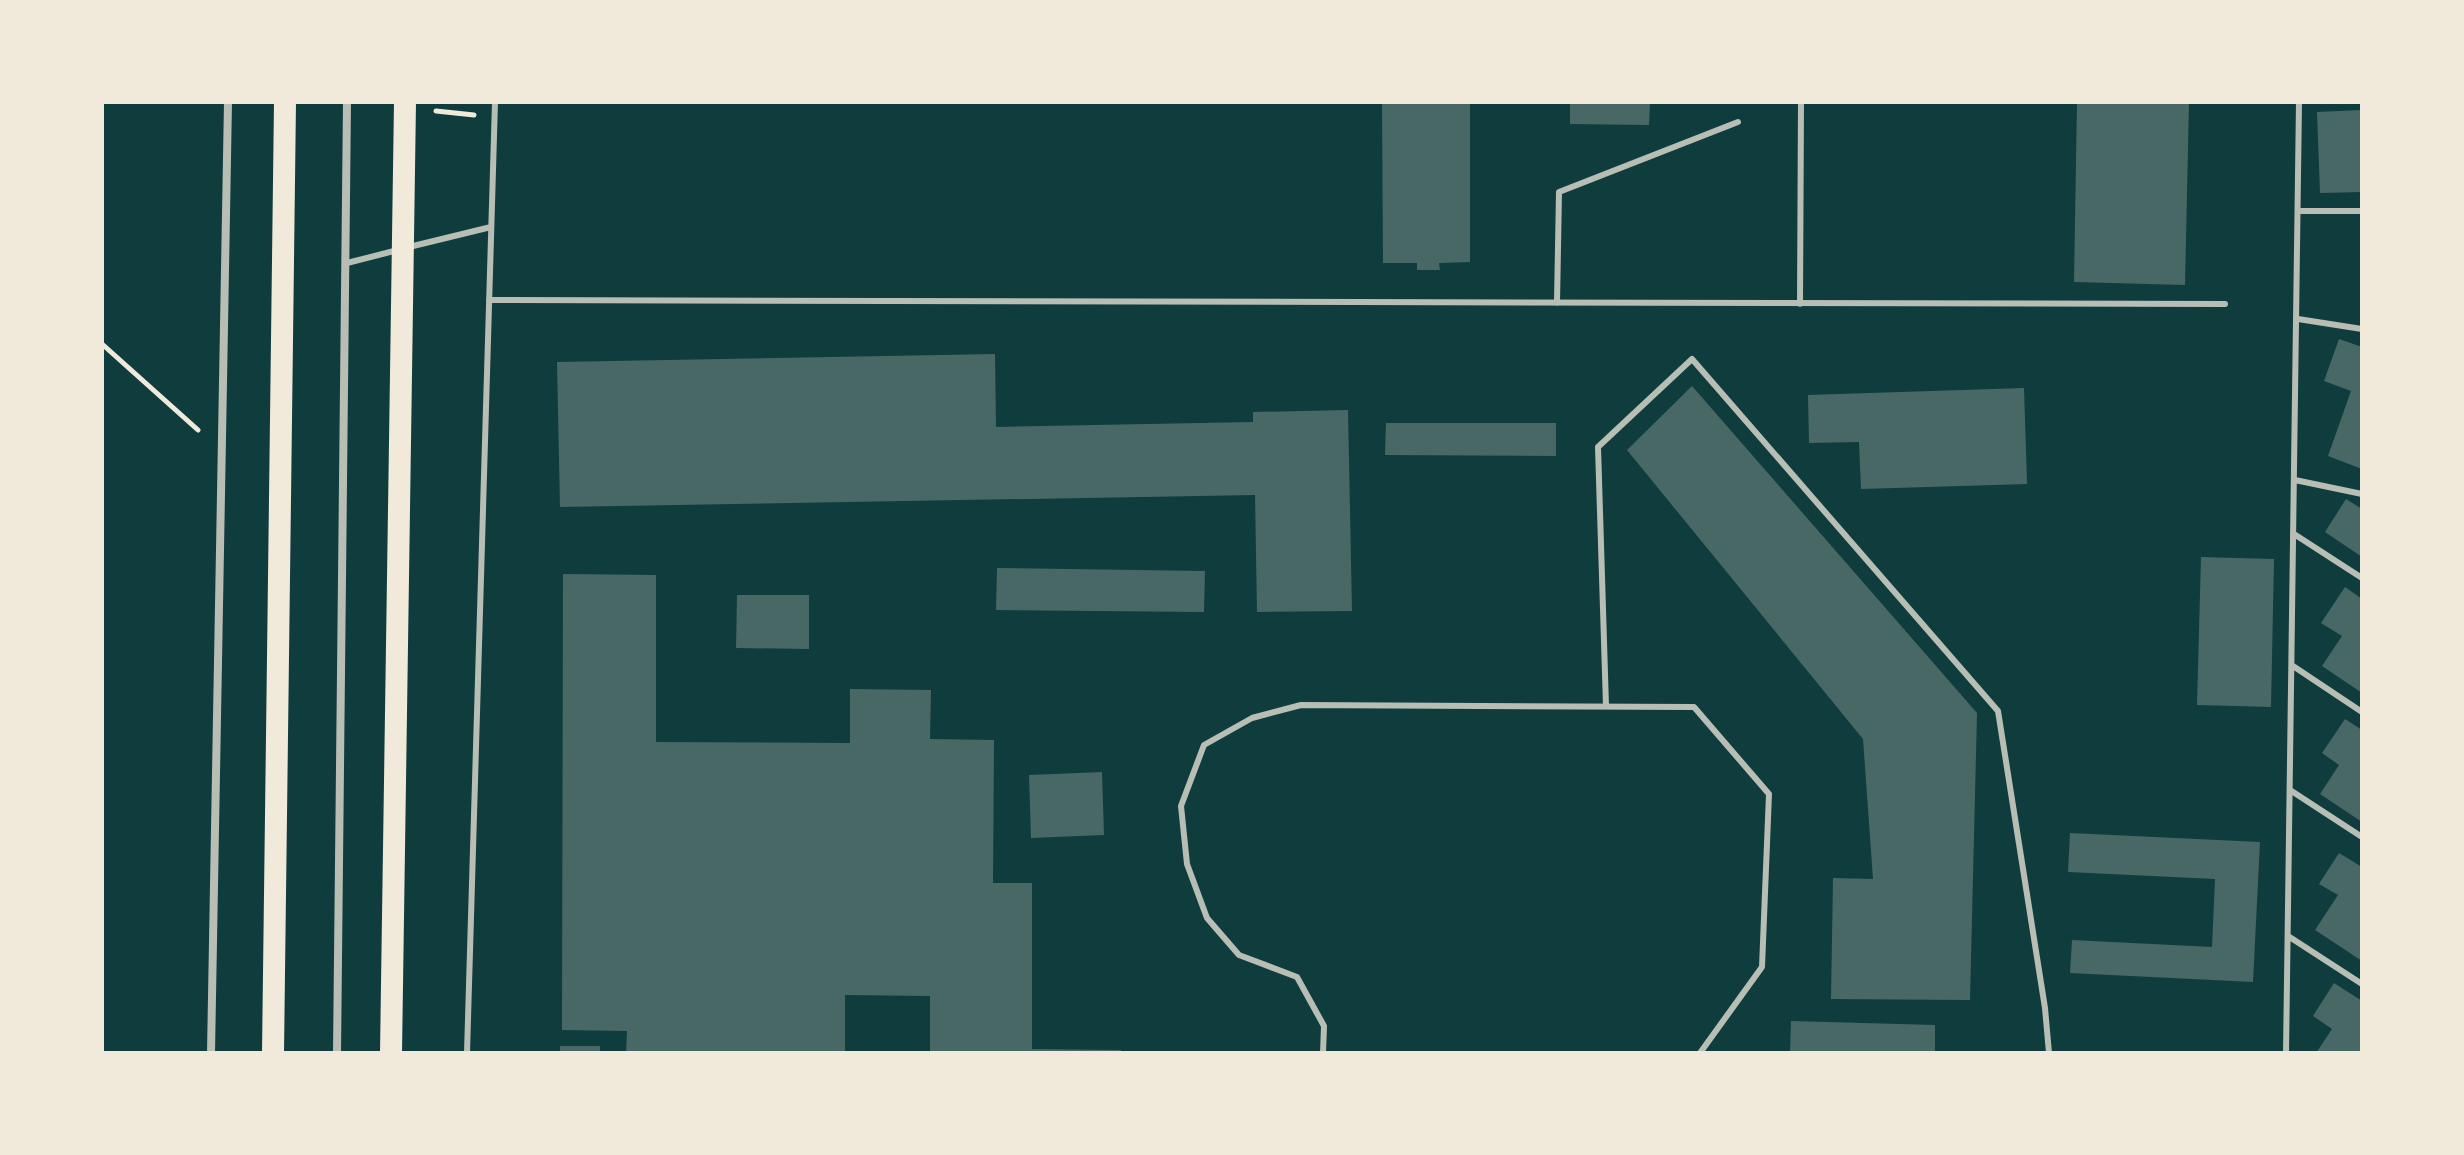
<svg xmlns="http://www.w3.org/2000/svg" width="2464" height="1155" font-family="'Fira Sans',sans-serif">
<rect width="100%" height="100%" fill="#0f3d3e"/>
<path fill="#486865" d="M1382,102h88v160l-31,1 1,7h-23v-7h-34z
M1570,102h80l-1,23 -79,-1z
M2077,102h112l-4,183 -111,-3z
M2362,110v82l-42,1 -3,-81z
M2339,339l23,8v122l-34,-13 23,-65 -27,-10z
M995,354l1,73 257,-5v-10l95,-2 4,201 -95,1 -2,-117 -695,12 -3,-145z
M1692,386l285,327 -7,287 -139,-1 2,-121 40,1 -10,-140 -236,-289z
M2024,388l3,96 -166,5 -2,-47 -50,1 -1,-48z
M1386,423h170v33l-171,-1z
M2346,499l16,10v48l-37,-25z
M2201,557l73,2 -3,148 -74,-2z
M997,568l208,3 -1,41 -208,-2z
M563,574l93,1v167l194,1v-54l81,1 -1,49 64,1 -1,143h39v166l89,1v3h-191v-57l-85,-1v58h-219l1,-22 -65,-1z
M2345,587l17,12v94l-40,-27 20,-30 -21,-13z
M737,595h72v54l-73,-1z
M2345,719l17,11v92l-42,-28 19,-29 -17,-12z
M1102,772l2,63 -73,3 -2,-63z
M2070,833l190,9 -7,140 -183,-9 2,-33 140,7 3,-68 -147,-7z
M2339,853l23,14v94l-47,-31 23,-35 -19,-11z
M2334,983l28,18v52h-46l16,-24 -19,-13z
M1791,1021l144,4v28h-145z
M560,1046h40v7h-40z"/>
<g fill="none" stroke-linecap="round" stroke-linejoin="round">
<path stroke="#f1e9da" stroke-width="5" d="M436,111l38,4
M102,344l96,86"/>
<path stroke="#b8beb3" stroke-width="6" d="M2299,211h63
M409,247l82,-20
M347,263l51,-13
M489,300l1736,4
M1557,303l2,-111 179,-70
M1800,304l1,-202
M2298,319l64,10
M2295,480l67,14
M2294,534l68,44
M2293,666l69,46
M1606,706l-8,-259 94,-88 306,352 47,297 4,45
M2290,790l72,47
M2288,936l74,48
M467,1053l28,-951
M1323,1053l1,-27 -27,-49 -58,-22 -32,-37 -20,-54 -6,-58 23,-61 48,-27 49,-13 393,2 75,87 -7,173 -62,86
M2286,1053l13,-951"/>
<path stroke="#b8beb3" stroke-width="8" d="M211,1053l17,-951
M337,1053l10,-951"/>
<path stroke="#f1e9da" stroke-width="22" d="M273,1053l12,-951
M391,1053l14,-951"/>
</g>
<rect width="2464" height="1155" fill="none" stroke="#f1e9da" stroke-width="208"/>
</svg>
